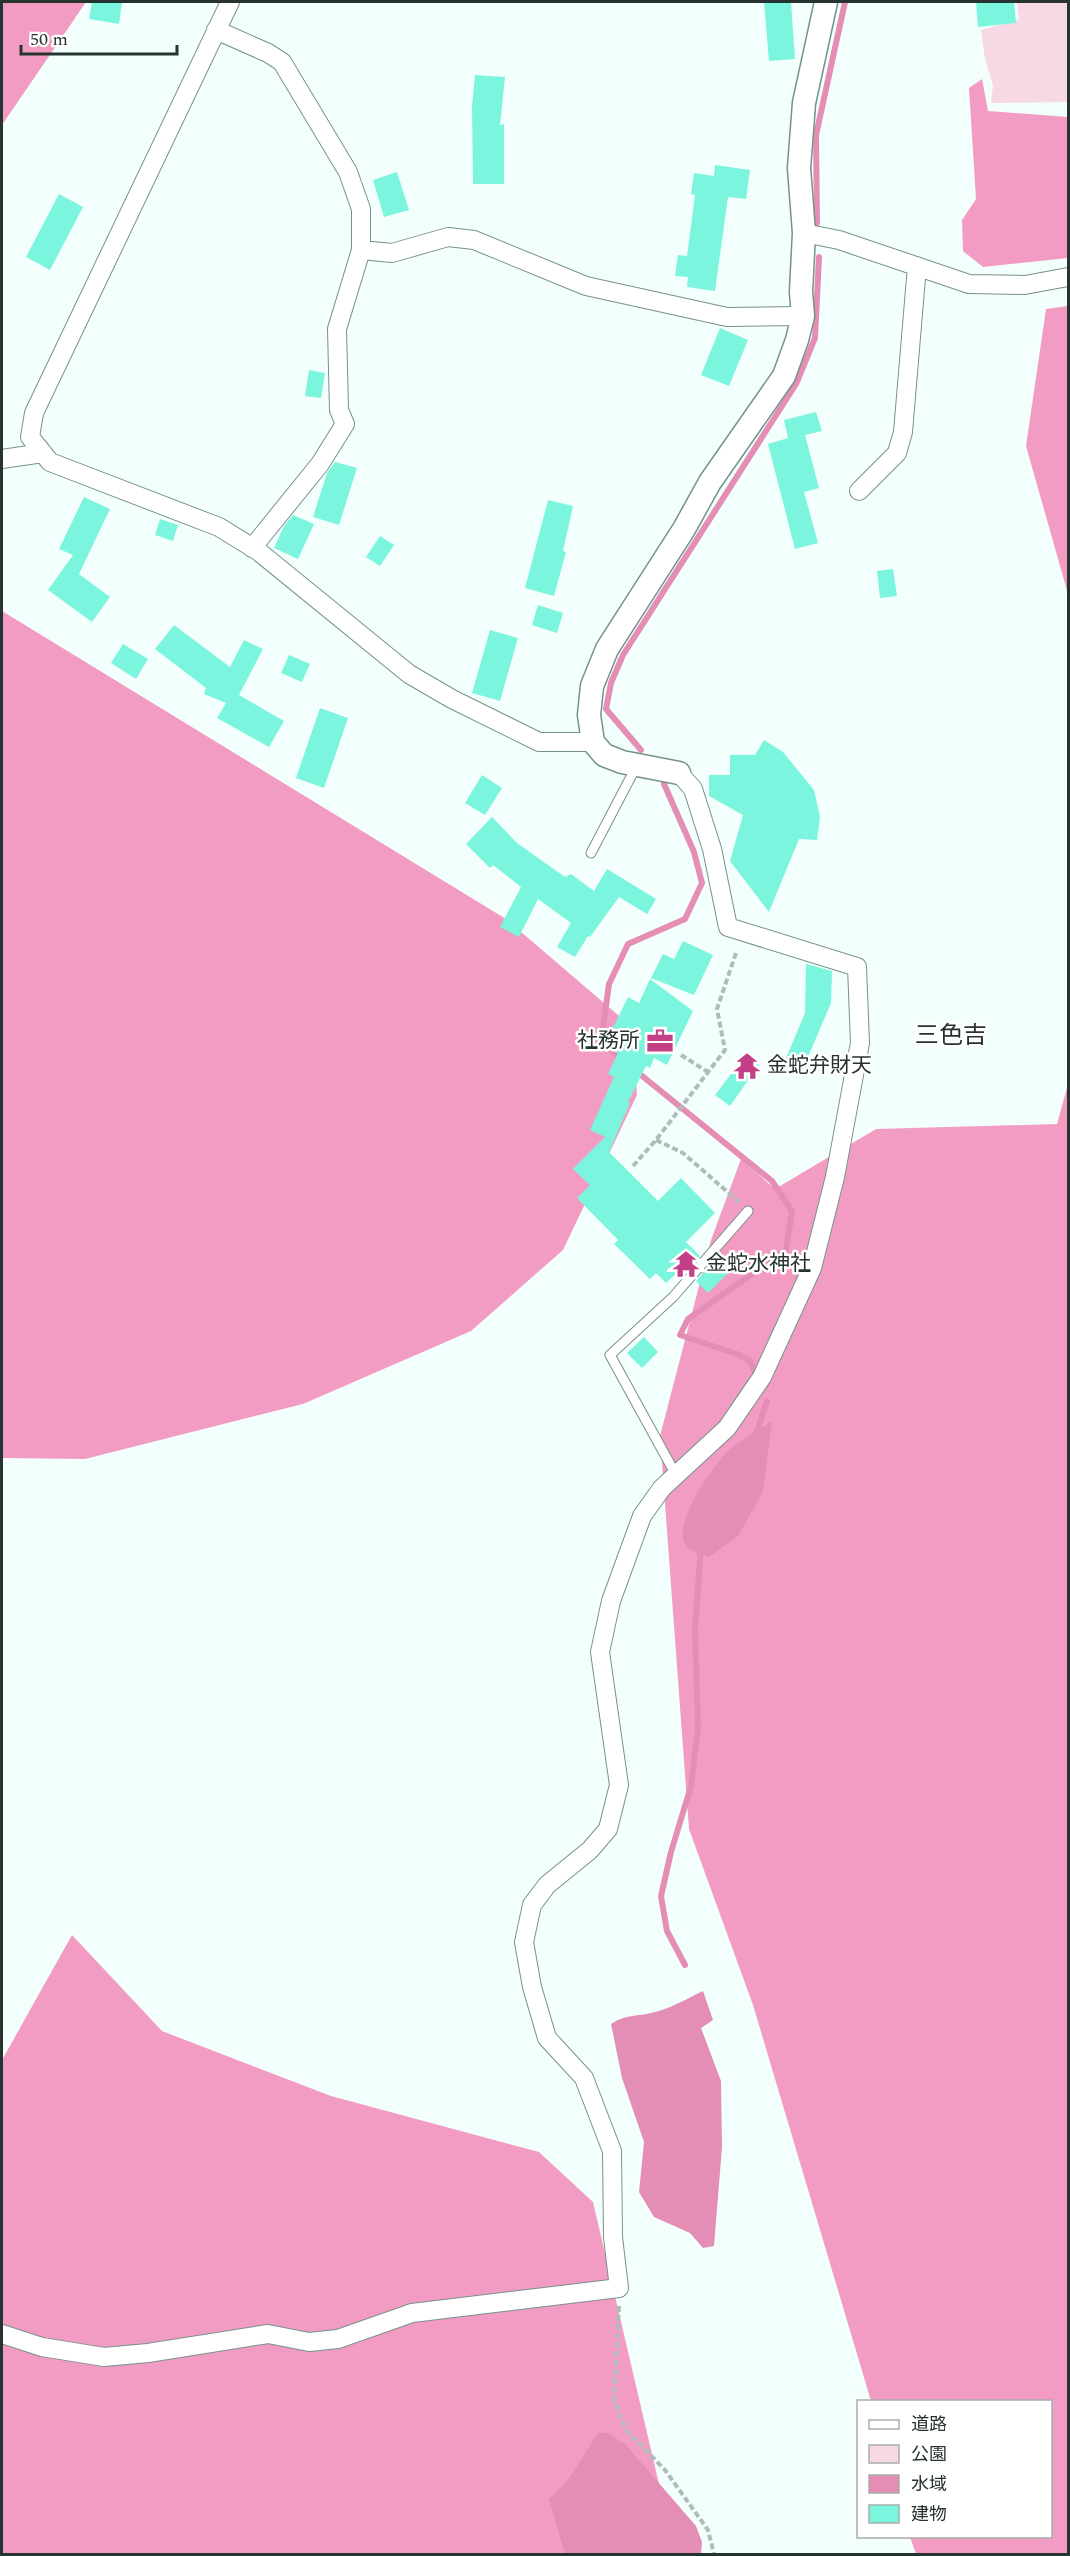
<svg xmlns="http://www.w3.org/2000/svg" width="1070" height="2556" font-family="Spectral,'Noto Sans JP',serif">
<rect width="100%" height="100%" fill="#f3fffc"/>
<path fill="#f7d8e5" d="M1017,2h51v100l-77,1 2,-18 -8,-26 -4,-29 38,-11z"/>
<path fill="#f39cc3" d="M2,2h84l-84,123z
M982,79l6,32 80,6v141l-85,9 -20,-16 -1,-31 14,-21 -7,-111z
M1068,306v288l-42,-148 20,-137z
M2,611l504,308 126,108 5,68 -74,155 -92,81 -168,73 -218,55 -83,-1z
M1068,1084v1470h-152l-6,-17 140,-1v-134l-179,-1 -118,-396 -64,-176 -29,-393 51,-196 30,-81 34,30 101,-60 181,-5z
M72,1935l90,96 169,65 208,56 54,50 77,329 1,23h-669v-494z"/>
<path fill="#e48eb5" d="M772,1421l-9,71 -25,44 -29,21c-8,-3 -20,-5 -24,-13 -12,-23 28,-78 44,-94 12,-11 29,-19 43,-29z
M703,1991l10,29 -12,8 20,53 1,66 -8,99 -11,2 -13,-15 -36,-16 -15,-25 5,-50 -22,-64 -11,-54c16,-10 23,-7 40,-11 19,-4 35,-14 52,-22z
M598,2433h10l18,12 70,81 6,16 -1,12h-136l-16,-55 19,-19z"/>
<g fill="none" stroke-linecap="round" stroke-linejoin="round">
<path stroke="#e48eb5" stroke-width="6" d="M817,223l-1,-88 29,-133
M641,750l-35,-41 5,-26 12,-28 173,-271 19,-46 4,-81
M622,1059l-21,-17 8,-58 19,-40 57,-25 17,-36 -8,-31 -30,-68
M636,1071l136,110 20,30 -6,39 -98,69 -8,16 57,19 13,7 6,13
M755,1437l12,-36
M685,1965l-18,-34 -6,-35 10,-44 20,-66 7,-58 -3,-100 6,-81"/>
</g>
<path fill="#7cf5df" d="M92,2h30l-3,22 -30,-5z
M764,2h27l4,57 -26,2z
M976,2h38l2,21 -38,4z
M475,75l30,2 -5,48 4,-1v60h-31l-1,-77z
M715,165l35,5 -4,29 -18,-2 -13,94 -28,-4 1,-10 -13,-1 3,-21 9,1 8,-61 -4,-1 3,-21 20,3z
M397,172l12,38 -25,7 -11,-37z
M59,194l24,13 -33,63 -24,-13z
M720,328l28,12 -19,46 -28,-11z
M309,370l16,3 -4,25 -16,-2z
M816,412l6,19 -17,4 14,53 -15,4 14,51 -23,6 -27,-105 20,-6 -4,-18z
M335,462l22,6 -18,57 -26,-8 14,-44z
M84,497l26,12 -31,65 31,23 -18,25 -44,-32 25,-35 -14,-6z
M548,500l25,6 -10,45 3,1 -12,44 -29,-8z
M293,515l21,9 -16,35 -24,-11 10,-22z
M160,519l18,6 -5,16 -18,-6z
M380,536l14,9 -14,21 -14,-9z
M893,569l4,27 -17,2 -3,-27z
M538,605l25,8 -6,20 -25,-8z
M174,625l56,42 14,-27 19,9 -24,46 45,26 -15,26 -52,-29 9,-15 -22,-9 2,-6 -51,-39z
M490,630l28,8 -18,63 -28,-8z
M123,644l25,15 -12,20 -25,-16z
M289,655l21,9 -8,18 -21,-9z
M320,708l28,10 -24,70 -28,-10z
M764,740l19,12 31,38 6,27 -3,23 -18,-1 -30,73 -39,-51 13,-46 -34,-19v-21h21v-20h25z
M482,775l20,13 -17,27 -20,-12z
M492,817l25,26 48,34 6,-3 23,17 13,-22 49,30 -9,15 -28,-17 -29,40 -2,-1 -13,21 -18,-10 14,-24 -33,-24 -19,38 -19,-10 21,-40 -28,-22 -3,3 -24,-24z
M683,941l30,14 -19,40 -43,-17 12,-24 11,5z
M806,964l26,7 -1,32 -29,68 -18,-8 21,-50z
M650,979l43,32 -26,54 -13,-7 -4,10 -4,-2 -18,36 2,1 -21,49 49,49 23,-23 34,35 -29,29 14,14 -13,15 -4,-4 -17,16 -10,-10 -6,6 -36,-35 4,-4 -41,-42 13,-13 -17,-16 32,-32 -15,-7 24,-53 -6,-3 10,-21 -14,-7 24,-49 11,6z
M748,1052l13,10 -31,44 -15,-11z
M717,1257l13,14 -22,22 -12,-12z
M644,1337l14,15 -16,16 -15,-15z"/>
<g fill="none" stroke-linecap="round" stroke-linejoin="round">
<defs>
<path id="service" d="M591,853l46,-88
M676,1475l-66,-120 63,-58 75,-86"/>
<path id="minor" d="M230,2l-196,411 -4,24 20,25 169,65 39,24 151,123 43,25 87,43h54
M216,30l52,23 14,9 66,110 13,37v41l-24,79 2,81 6,14 -25,40 -68,84
M804,233l35,7 130,44 56,1 43,-8
M361,250l31,3 56,-16 26,3 112,46 141,31 76,-1
M2,459l41,-6
M859,491l38,-38 6,-21 14,-166
M2,2334l40,13 62,10 44,-4 120,-19 41,8 29,-3 74,-26 207,-25 -6,-51 -1,-86 -28,-73 -37,-40 -15,-51 -8,-45 8,-37 15,-20 43,-35 18,-21 11,-44 -19,-133 11,-51 31,-85 20,-28 65,-60 35,-51 50,-109 23,-91 25,-134 -3,-76 -129,-40 -16,-78 -19,-60 -14,-16"/>
<path id="tertiary" d="M679,773l-57,-11 -18,-7 -11,-13 -4,-27 3,-29 15,-37 77,-120 26,-47 74,-106 13,-36 6,-24 -2,-24 3,-59 -5,-65 5,-65 22,-101"/>
</defs>
<use href="#service" stroke="#76928c" stroke-width="11"/>
<use href="#minor" stroke="#76928c" stroke-width="20"/>
<use href="#tertiary" stroke="#76928c" stroke-width="25"/>
<path stroke="#b0bcb9" stroke-width="4" stroke-dasharray="6 3" stroke-linecap="butt" d="M681,1055l27,17
M656,1140l27,13 56,49
M633,1166l23,-26 69,-90 -8,-41 20,-59
M619,2306l-5,95 12,29 39,40 43,60 6,24"/>
<use href="#service" stroke="#fff" stroke-width="9"/>
<use href="#minor" stroke="#fff" stroke-width="18"/>
<use href="#tertiary" stroke="#fff" stroke-width="22"/>
</g>
<defs>
<symbol id="office-bare" viewBox="-9 -9 18 18"><path d="M-6-3h4V-5.5h4V-3h4V5H-6ZM-1-4.5V-3h2v-1.5ZM-6 0V1H6V0Z" fill="#c34086" stroke="#fff" stroke-width="2.5" paint-order="stroke"/></symbol>
<symbol id="temple-bare" viewBox="-9 -9 18 18"><path d="M0-6L5-2H3V0L6.5 2.5H4V6H1.5V3h-3V6H-4V2.5H-6.5L-3 0V-2H-5Z" fill="#c34086" stroke="#fff" stroke-width="2.5" paint-order="stroke"/></symbol>
</defs>
<g fill-rule="evenodd">
<use href="#office-bare" x="641" y="1022" width="38" height="38"/>
<use href="#temple-bare" x="728" y="1047" width="38" height="38"/>
<use href="#temple-bare" x="667" y="1245" width="38" height="38"/>
</g>
<g text-anchor="middle" dominant-baseline="central" stroke-width="5" stroke-linejoin="round" paint-order="stroke">
<g font-size="21" fill="#273331" stroke="#fff" text-anchor="start">
<text x="640" y="1041" text-anchor="end">社務所</text>
<text x="767" y="1066">金蛇弁財天</text>
<text x="706" y="1264">金蛇水神社</text>
</g>
<g font-size="24" fill="#273331" stroke="#fff">
<text x="951" y="1036">三色吉</text>
</g>
</g>
<rect width="1070" height="2556" fill="none" stroke="#273331" stroke-width="6"/>
<rect x="857" y="2400" width="195" height="138" fill="#ffffff" stroke="#a9adad" stroke-width="1.5"/>
<rect x="869" y="2420" width="30" height="9" fill="#ffffff" stroke="#a9adad" stroke-width="1.5"/>
<text x="911" y="2430" font-size="18" fill="#273331">道路</text>
<rect x="869" y="2445" width="30" height="18" fill="#f7d8e5" stroke="#a9adad" stroke-width="1.5"/>
<text x="911" y="2460" font-size="18" fill="#273331">公園</text>
<rect x="869" y="2475" width="30" height="18" fill="#e48eb5" stroke="#a9adad" stroke-width="1.5"/>
<text x="911" y="2490" font-size="18" fill="#273331">水域</text>
<rect x="869" y="2505" width="30" height="18" fill="#7cf5df" stroke="#a9adad" stroke-width="1.5"/>
<text x="911" y="2520" font-size="18" fill="#273331">建物</text>
<path d="M21 45v9h156v-9" fill="none" stroke="#273331" stroke-width="3"/>
<text x="30" y="45" font-size="18" fill="#273331" stroke="#ffffff" stroke-width="4.5" paint-order="stroke">50 m</text>
</svg>
